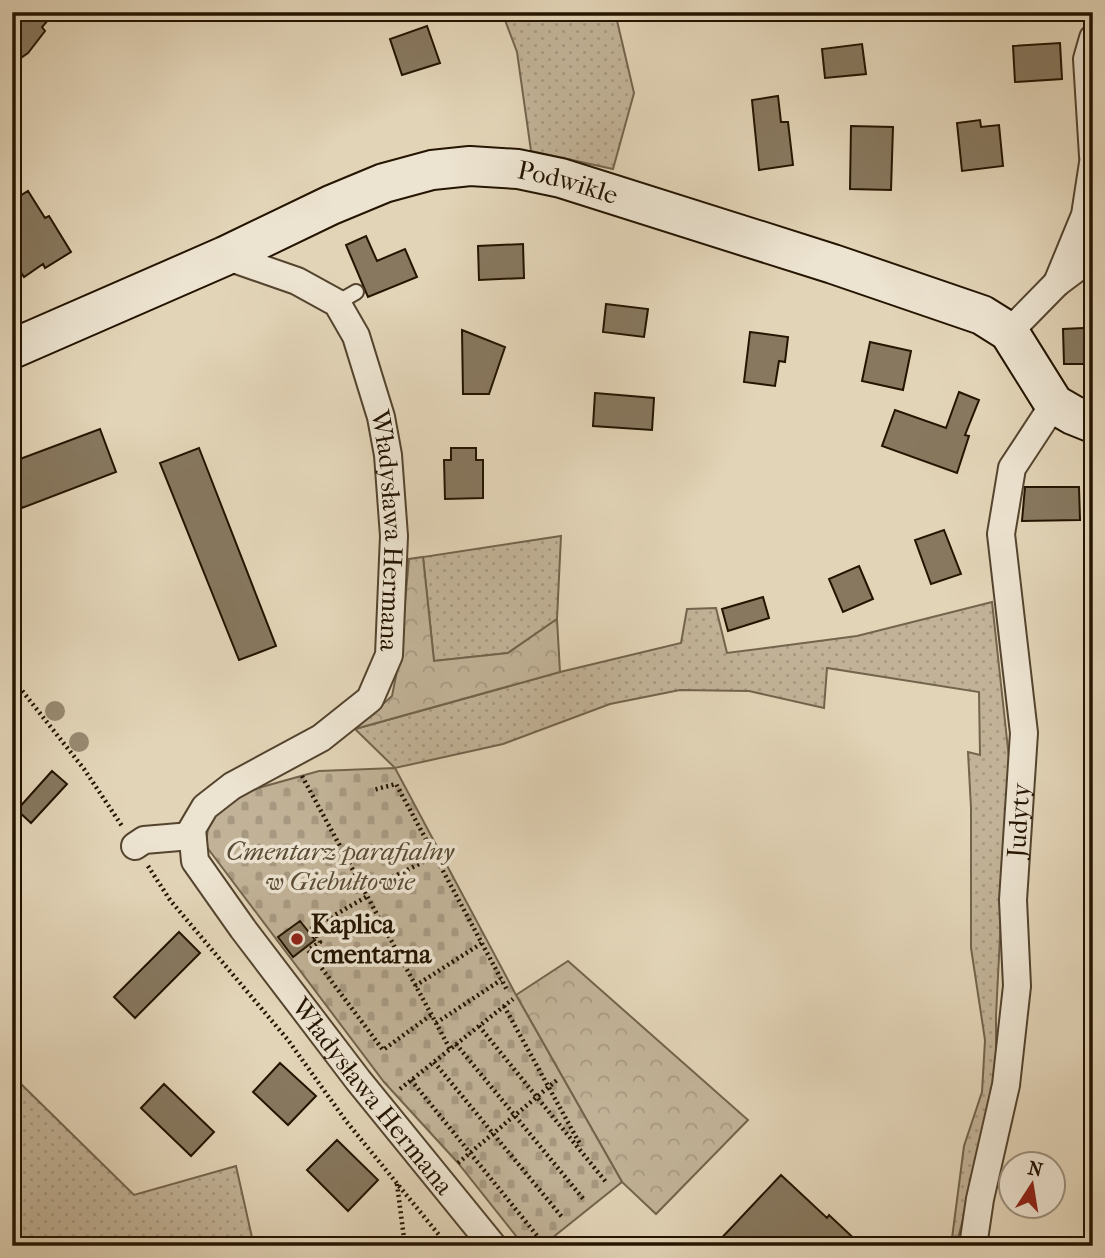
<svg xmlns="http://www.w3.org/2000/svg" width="1105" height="1258" font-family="'IM FELL French Canon',serif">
<defs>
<pattern id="grass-dots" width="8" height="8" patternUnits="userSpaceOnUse" patternTransform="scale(1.75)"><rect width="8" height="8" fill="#c2b398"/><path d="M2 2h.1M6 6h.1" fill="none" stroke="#a79981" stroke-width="1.8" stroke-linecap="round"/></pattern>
<pattern id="forest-crowns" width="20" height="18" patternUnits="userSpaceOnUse" patternTransform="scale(1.75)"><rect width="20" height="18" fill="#c2b398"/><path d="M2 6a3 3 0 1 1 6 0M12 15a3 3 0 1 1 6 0" fill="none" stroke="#a79981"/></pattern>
<pattern id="cemetery-stones" width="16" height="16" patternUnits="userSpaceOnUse" patternTransform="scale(1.75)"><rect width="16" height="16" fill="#c2b398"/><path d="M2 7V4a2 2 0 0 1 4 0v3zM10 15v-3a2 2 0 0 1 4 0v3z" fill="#a79981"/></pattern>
</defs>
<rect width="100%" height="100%" fill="#e2d4b7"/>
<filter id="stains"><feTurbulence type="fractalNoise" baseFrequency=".00286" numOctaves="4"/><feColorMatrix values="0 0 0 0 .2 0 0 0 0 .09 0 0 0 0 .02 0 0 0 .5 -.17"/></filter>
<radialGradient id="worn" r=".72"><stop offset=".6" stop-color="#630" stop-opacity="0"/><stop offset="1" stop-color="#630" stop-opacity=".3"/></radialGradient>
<path fill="url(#grass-dots)" stroke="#73644c" stroke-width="2" d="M502,12h113l19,81 -21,76 -82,-18 -14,-99z
M561,536l-4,83 -49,34 -74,8 -11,-104z
M992,602l17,156 -13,258v75l-40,155h-5l13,-100 18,-54 3,-52 -14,-92v-140l-3,-56 12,3 -1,-63 -152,-24 -3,40 -75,-17 -69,-1 -70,14 -107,40 -108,24 -40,-39 205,-57 121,-29 6,-34 29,-1 11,45 130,-17z
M18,1081l116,114 102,-29 17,76 -4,4h-237v-160z"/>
<path fill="url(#forest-crowns)" stroke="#73644c" stroke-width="2" d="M423,557l11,104 74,-8 49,-34 3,53 -205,57 37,-33 8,-40 9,-97z
M568,961l180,159 -92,94 -34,-32 -106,-187z"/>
<path fill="url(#cemetery-stones)" stroke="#73644c" stroke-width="2" d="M395,768l121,227 106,187 -80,64h-18l-66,-83 -74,-81 -178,-236 3,-29 42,-27 68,-19z"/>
<path fill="#87785f" stroke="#241400" stroke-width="2" d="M12,12h43l-13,15 3,4 -17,22 -16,11z
M427,26l13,37 -38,12 -12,-36z
M1060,43l2,36 -47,3 -2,-36z
M862,44l4,30 -41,4 -3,-29z
M778,96l3,26h7l5,43 -34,5 -7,-70z
M980,120l1,7 18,-2 4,41 -41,5 -5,-48z
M851,126l42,1 -2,63 -41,-1z
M28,191l17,27 4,-2 22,36 -26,16 -2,-4 -19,13 -4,-6 -8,4v-43l9,-5 -9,-13v-13z
M366,236l11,25 28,-12 12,28 -49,20 -22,-52z
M523,244l1,34 -45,2 -1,-34z
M606,304l42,5 -4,28 -41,-5z
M1084,328h9v36h-29l-1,-35z
M462,330l43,17 -16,47h-26z
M750,332l38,5 -3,25 -6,-1 -4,25 -31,-4z
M870,342l41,9 -8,39 -41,-9z
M959,392l20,8 -14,35 4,1 -12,37 -75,-27 13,-36 51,18z
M595,393l59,5 -2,32 -59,-4z
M100,429l16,43 -94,36 -10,-27v-19z
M199,448l77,198 -37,14 -79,-197z
M451,448h25v12h7v38l-38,1 -1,-39h7z
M1025,487h54l1,33 -58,1z
M944,530l17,44 -30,10 -16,-44z
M859,566l14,33 -30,13 -14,-33z
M763,597l6,21 -41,13 -6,-22z
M52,771l15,13 -36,39 -14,-13z
M300,921l15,19 -22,17 -15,-20z
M179,932l21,21 -65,65 -21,-21z
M280,1063l36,33 -28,29 -35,-33z
M164,1084l50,48 -23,24 -50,-48z
M337,1140l41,40 -30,31 -41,-41z
M781,1175l46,43 2,-3 33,31h-148z"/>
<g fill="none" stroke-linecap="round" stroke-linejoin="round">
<defs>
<path id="lane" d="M337,303l19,-11"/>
<g id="street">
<path d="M1093,38l-6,21 6,97"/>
<path id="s1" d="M225,256l72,25 40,22 19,33 25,81 7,38 6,81 -5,119 -19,44 -49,39 -89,48 -27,21 -13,22 3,32 48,68 115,151 135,166"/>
<path d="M1057,283l28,-68 8,-52"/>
<path d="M1009,332l48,-49 36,-27"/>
<path d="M135,846l9,-6 47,-4"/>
<path id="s2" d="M973,1246l7,-47 26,-114 11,-99 -4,-86 11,-167 -23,-199 11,-66 42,-64"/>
</g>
<g id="secondary">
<path id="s3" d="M12,349l213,-93 106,-51 53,-22 48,-13 38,-4 48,3 43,9 272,86 149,51 27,17 45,72 19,11 20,8"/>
</g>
</defs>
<use href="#lane" stroke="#54442e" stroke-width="18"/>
<use href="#street" stroke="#54442e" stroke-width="30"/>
<use href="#secondary" stroke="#241400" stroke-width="42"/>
<path stroke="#241400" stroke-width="4.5" stroke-dasharray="2 3.5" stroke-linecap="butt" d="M12,678l72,91 38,57
M302,776l148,273
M435,856l72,134
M148,866l22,34 118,140 58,81 102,125
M363,892l72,-36 -39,-72 -23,6
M366,897l-54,31 8,14 -12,8 75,100 48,-35
M415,986l67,-43
M504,1006l77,140
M436,1023l65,-43
M479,1026l127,156
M456,1044l129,157
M434,1062l128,155
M411,1080l128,158
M400,1089l113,-90
M458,1163l99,-83
M397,1184l8,62"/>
<use href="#lane" stroke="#ece3d0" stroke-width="14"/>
<use href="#street" stroke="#ece3d0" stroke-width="26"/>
<use href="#secondary" stroke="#ece3d0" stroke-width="38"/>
</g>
<g fill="#988970">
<circle cx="55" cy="711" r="10"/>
<circle cx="79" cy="742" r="10"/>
</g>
<circle fill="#8f2418" stroke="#ece3d0" stroke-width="2.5" cx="297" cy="939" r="7"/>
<g text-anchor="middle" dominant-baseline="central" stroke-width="7" stroke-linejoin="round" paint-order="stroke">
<g font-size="26" fill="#241400" stroke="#ece3d0">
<text stroke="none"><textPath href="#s3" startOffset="595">Podwikle</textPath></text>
<text stroke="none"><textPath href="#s1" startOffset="359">Władysława Hermana</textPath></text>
<text stroke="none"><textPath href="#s2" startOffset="430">Judyty</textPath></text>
<text stroke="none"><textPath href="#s1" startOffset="1082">Władysława Hermana</textPath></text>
</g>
<g font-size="26" font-style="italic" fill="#5b4c35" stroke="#ece3d0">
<text x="340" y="851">Cmentarz parafialny<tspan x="340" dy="30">w Giebułtowie</tspan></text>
</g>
<g font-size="26" font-weight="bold" fill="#241400" stroke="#ece3d0" text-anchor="start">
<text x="311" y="924">Kaplica<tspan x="311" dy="30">cmentarna</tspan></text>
</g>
</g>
<rect width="1105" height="1258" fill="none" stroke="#e2d4b7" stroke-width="42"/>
<rect x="14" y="14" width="1077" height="1230" fill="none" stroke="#241400" stroke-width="3.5"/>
<rect x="21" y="21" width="1063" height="1216" fill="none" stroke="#241400" stroke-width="2"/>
<g transform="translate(1032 1185) rotate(12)"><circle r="33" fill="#ece3d0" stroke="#9c907d" stroke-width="2"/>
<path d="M0-5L12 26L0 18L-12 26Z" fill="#8f2418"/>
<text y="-10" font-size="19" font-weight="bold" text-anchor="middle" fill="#241400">N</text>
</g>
<rect width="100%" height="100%" filter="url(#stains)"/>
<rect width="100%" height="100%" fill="url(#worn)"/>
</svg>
